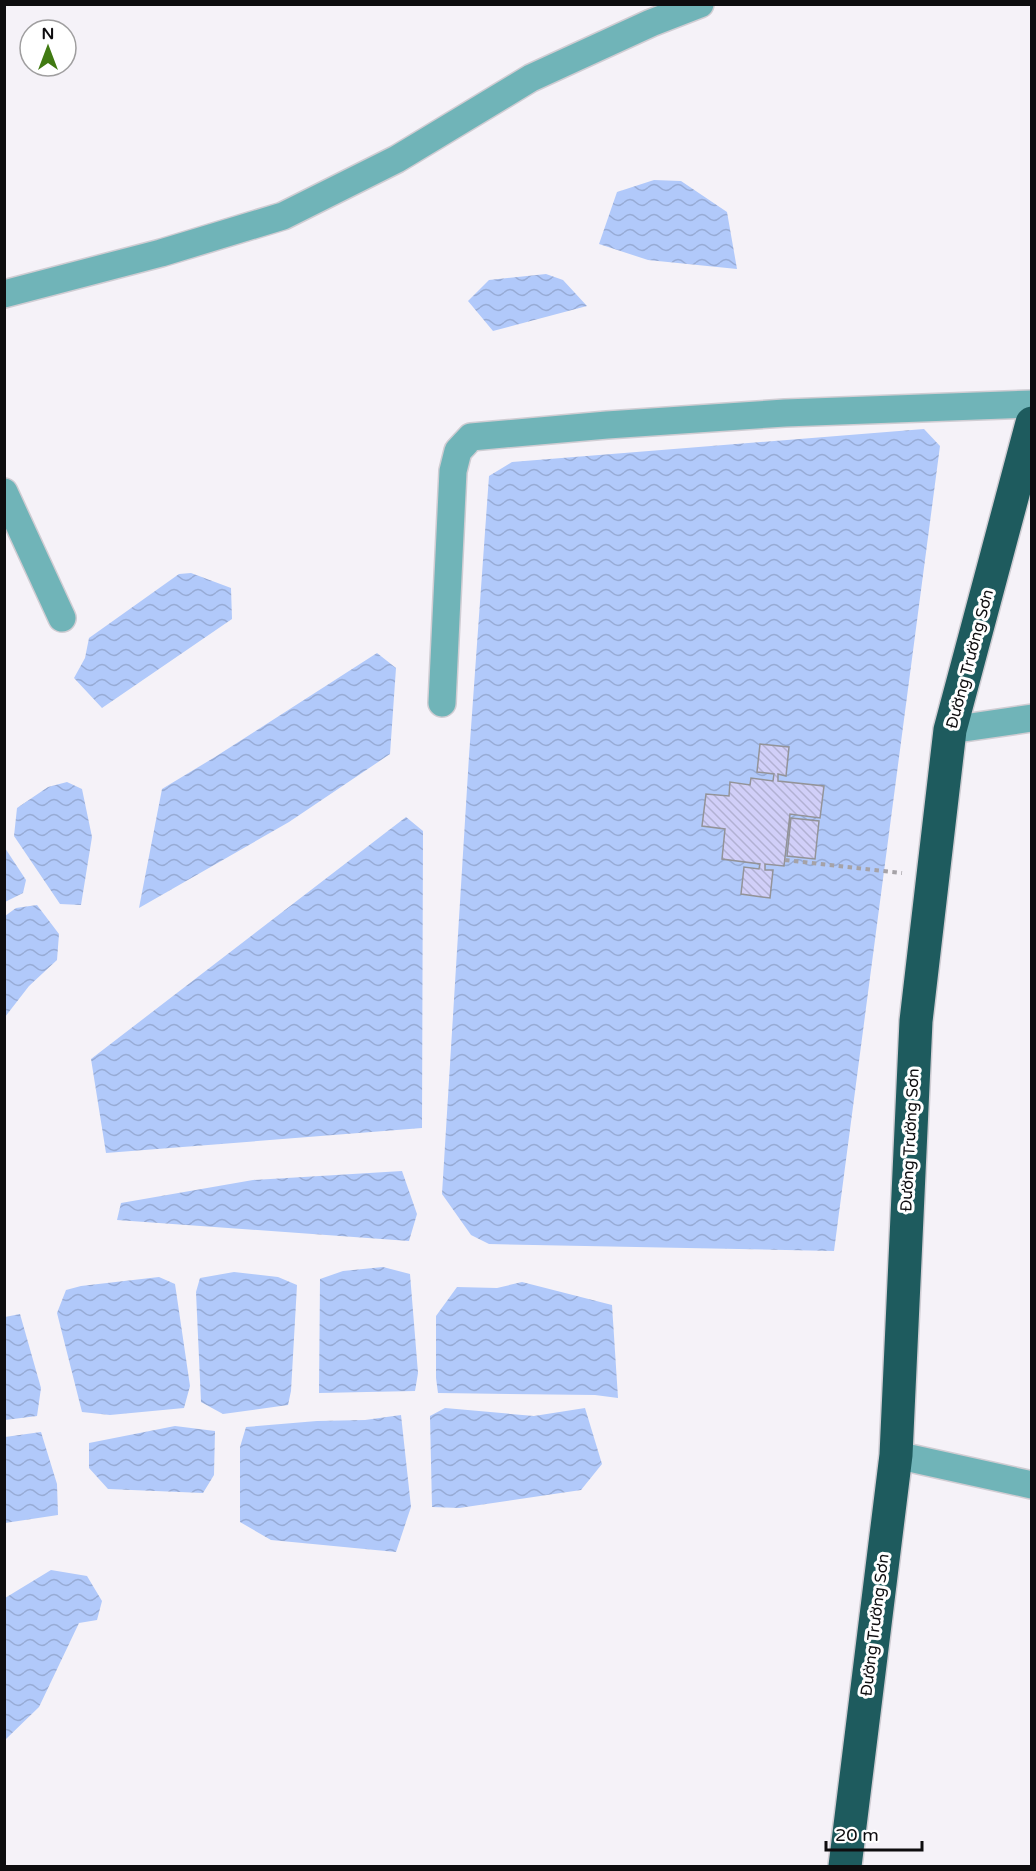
<svg xmlns="http://www.w3.org/2000/svg" width="1036" height="1871" font-family="'Varela Round',sans-serif">
<defs>
<pattern id="water-waves" width="16" height="10" patternUnits="userSpaceOnUse" patternTransform="scale(1.5)"><rect width="16" height="10" fill="#b1c9fa"/><path d="M0 5q4-4 8 0t8 0" fill="none" stroke="#97abd5"/></pattern>
<pattern id="building-back-hatch" width="6" height="6" patternUnits="userSpaceOnUse" patternTransform="scale(1.5)"><rect width="6" height="6" fill="#d1cff8"/><path d="M-1 5l2 2M0 0l6 6M5-1l2 2" fill="none" stroke="#b2b1d3"/></pattern>
</defs>
<rect width="100%" height="100%" fill="#f5f2f8"/>
<path fill="url(#water-waves)" d="M654,180l27,1 46,31 10,57 -89,-9 -49,-16 18,-52z
M546,274l17,6 24,26 -94,25 -25,-30 21,-21z
M924,429l16,17 -106,805 -345,-7 -18,-9 -29,-41 27,-438 20,-280 23,-14z
M191,573l40,15 1,31 -130,89 -28,-30 11,-20 4,-20 90,-64z
M377,653l19,15 -6,86 -101,68 -150,86 23,-119 53,-32z
M67,782l15,7 10,48 -11,68 -21,-1 -46,-68 3,-28 31,-21z
M406,817l17,14 -1,297 -316,25 -15,-94z
M5,848l21,32 -3,13 -18,9z
M37,905l22,29 -2,26 -28,26 -24,31v-101l11,-8z
M402,1171l15,43 -8,27 -292,-21 4,-17 132,-23z
M383,1267l27,7 8,99 -3,18 -96,2 1,-114 23,-8z
M234,1272l44,5 19,8 -6,106 -3,14 -65,9 -22,-12 -5,-110 4,-14z
M159,1277l16,7 15,102 -6,22 -74,7 -28,-3 -25,-99 9,-23 15,-4z
M522,1282l90,23 6,93 -23,-3 -157,-2 -2,-15v-62l21,-29 40,1z
M20,1314l21,74 -4,28 -32,4v-103z
M445,1408l89,8 51,-8 17,56 -21,26 -122,18 -27,-1 -2,-91z
M401,1415l10,92 -15,45 -125,-12 -31,-18v-75l6,-20 71,-6 48,-1z
M175,1426l40,5 -1,44 -11,18 -95,-4 -19,-21v-25z
M41,1432l16,52 1,31 -53,8v-86z
M51,1570l36,6 15,25 -5,19 -18,3 -40,84 -34,33v-142z"/>
<path fill="url(#building-back-hatch)" stroke="#939398" stroke-width="1.5" d="M760,744l29,3 -3,29 -8,-2v7l46,5 -4,32 -30,-4 -6,52 -19,-2v6h8l-3,28 -29,-4 3,-27 15,2 1,-5 -38,-5 3,-30 -23,-3 4,-32 23,2 1,-14 20,3 1,-7 22,3 1,-7 -17,-2z
M791,818l28,3 -4,38 -28,-3z"/>
<g fill="none" stroke-linecap="round" stroke-linejoin="round">
<defs>
<path id="street" d="M4,294l157,-41 122,-37 114,-57 134,-81 120,-55 49,-19
M4,492l58,126
M442,703l11,-232 5,-20 13,-14 136,-12 178,-12 247,-9
M950,730l82,-12
M896,1455l136,30"/>
<path id="highway" d="M845,1866l51,-411 20,-434 34,-291 82,-307"/>
</defs>
<use href="#street" stroke="#d0cdd3" stroke-width="30"/>
<use href="#highway" stroke="#d0cdd3" stroke-width="36"/>
<path stroke="#a5a2a7" stroke-width="4" stroke-dasharray="4.5 4.5" stroke-linecap="butt" d="M785,860l117,13"/>
<use href="#street" stroke="#70b4b8" stroke-width="27"/>
<use href="#highway" stroke="#1e5b5e" stroke-width="33"/>
</g>
<g text-anchor="middle" dominant-baseline="central" stroke-width="6" stroke-linejoin="round" paint-order="stroke">
<g font-size="16" fill="#0e0d0f" stroke="#fff">
<text transform="translate(970 659) rotate(-75)">Đường Trường Sơn</text>
<text transform="translate(910 1140) rotate(-87)">Đường Trường Sơn</text>
<text transform="translate(875 1625) rotate(-83)">Đường Trường Sơn</text>
</g>
</g>
<rect width="1036" height="1871" fill="none" stroke="#0e0d0f" stroke-width="12"/>
<g transform="translate(48 48)"><circle r="28" fill="#ffffff" stroke="#9f9e9f" stroke-width="1.5"/>
<path d="M0-4.5L10 22L0 15L-10 22Z" fill="#407a12"/>
<text y="-9" font-size="16" font-weight="bold" text-anchor="middle" fill="#0e0d0f">N</text>
</g>
<path d="M826 1841v9h96v-9" fill="none" stroke="#0e0d0f" stroke-width="3"/>
<text x="835" y="1841" font-size="18" fill="#0e0d0f" stroke="#ffffff" stroke-width="4.5" paint-order="stroke">20 m</text>
</svg>
